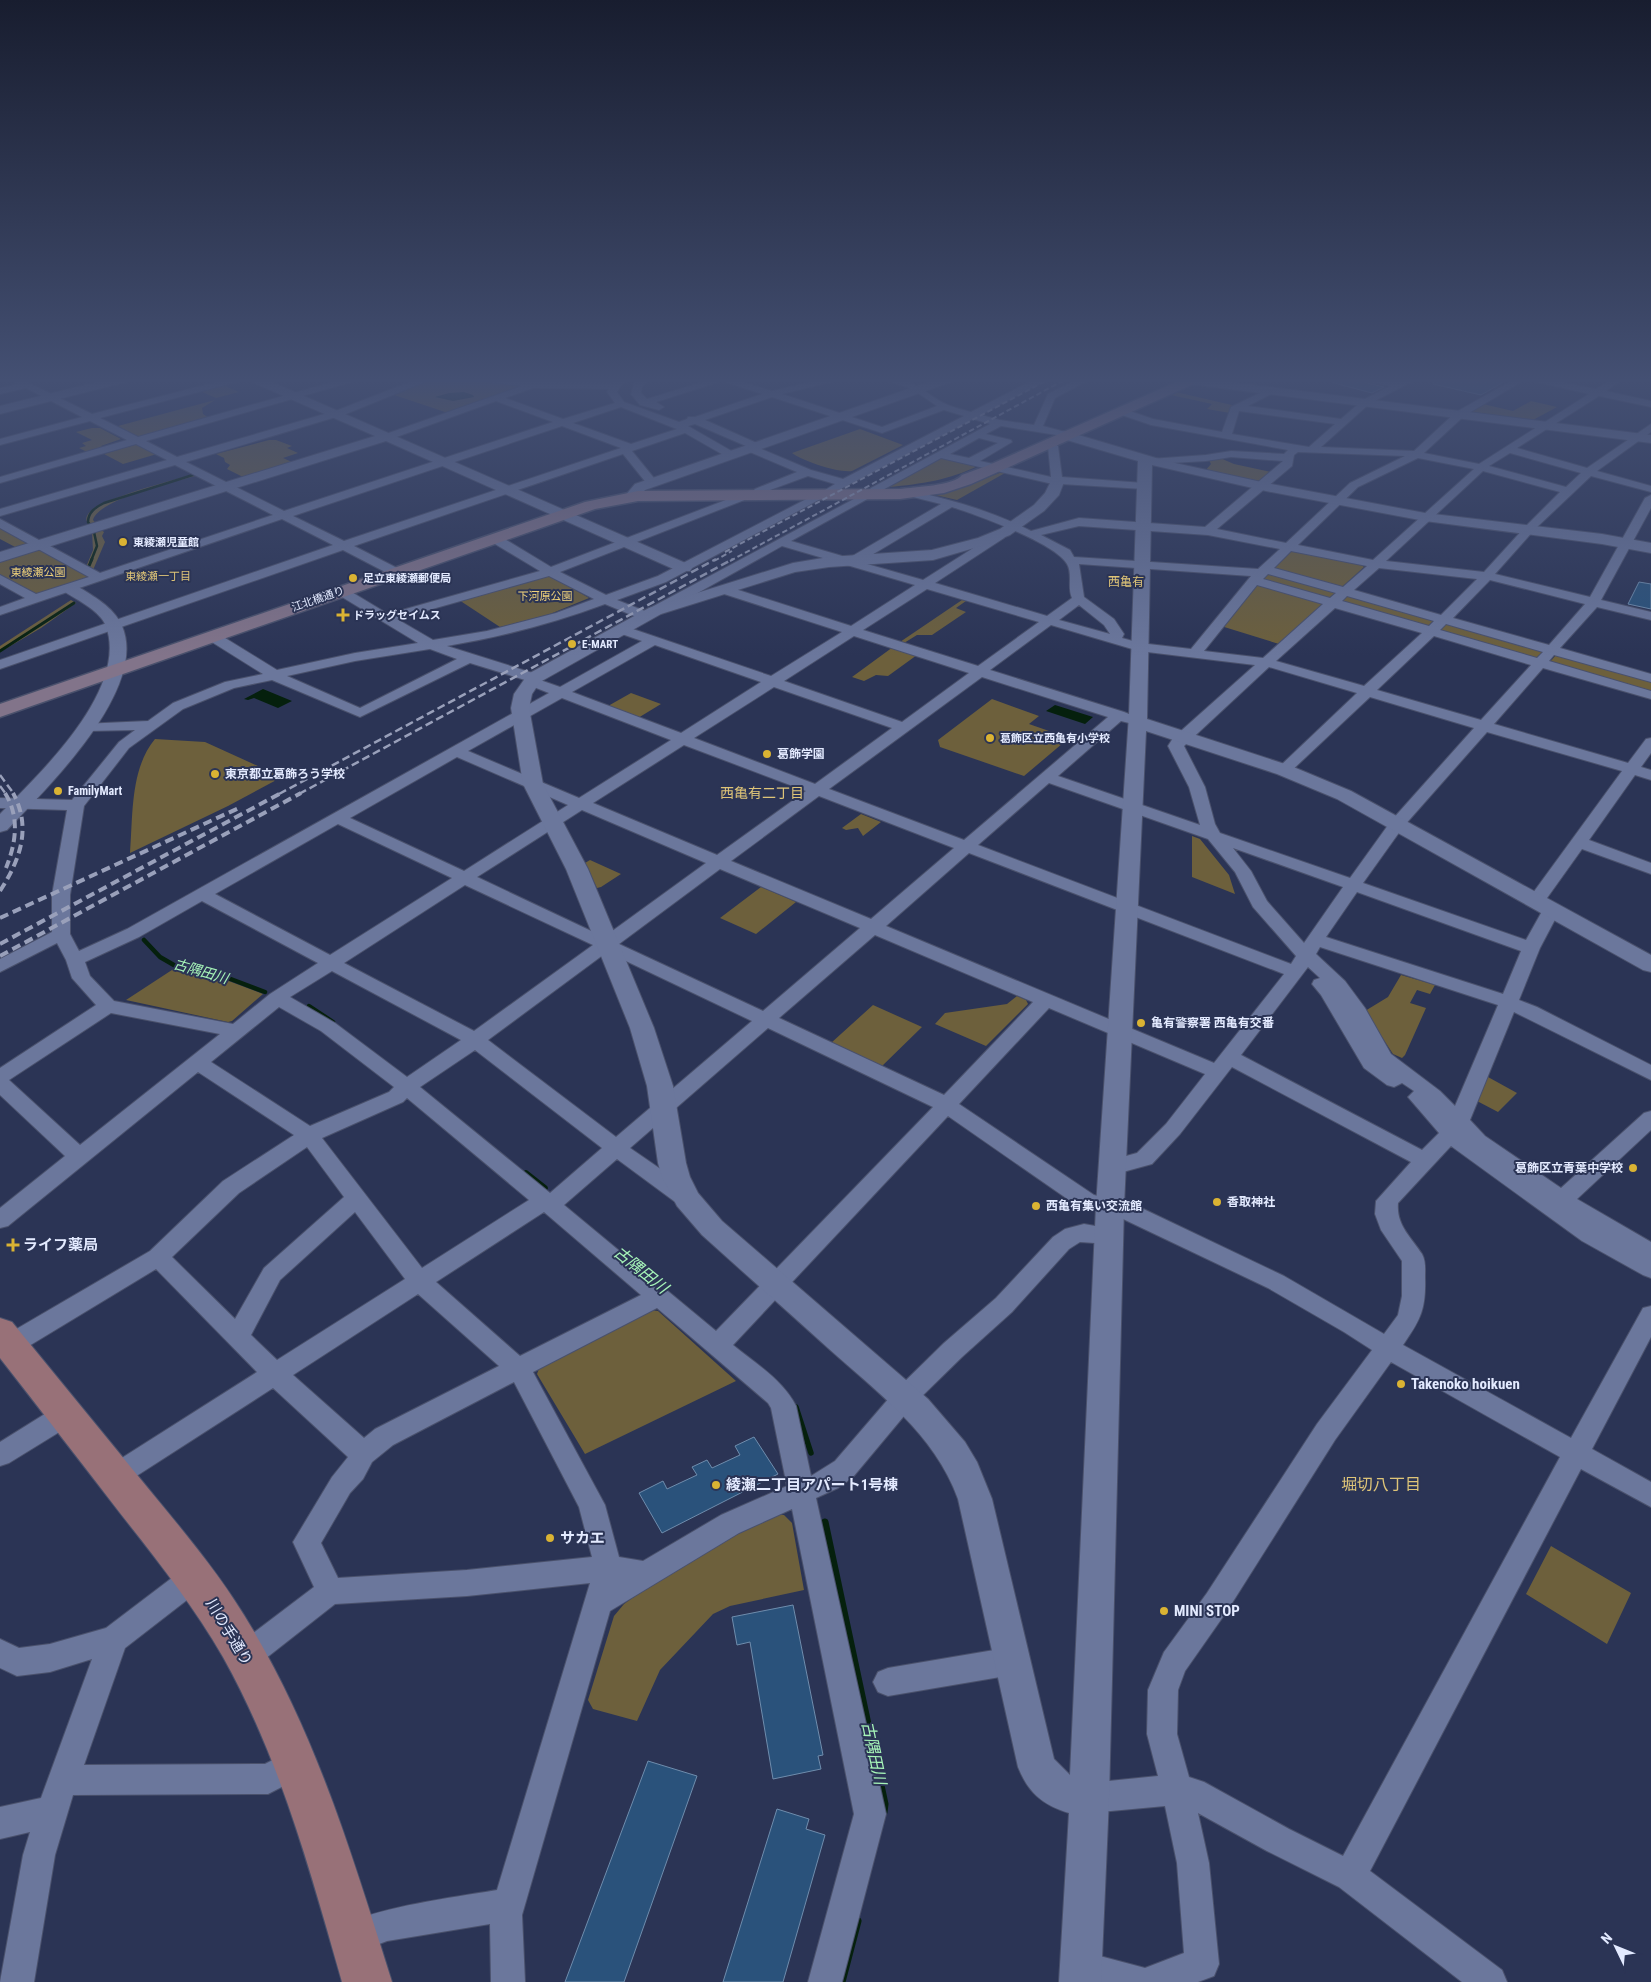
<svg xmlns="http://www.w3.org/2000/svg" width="1651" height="1982" font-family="'Roboto Condensed','Noto Sans JP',sans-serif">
<rect width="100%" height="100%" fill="#2b3455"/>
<path fill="#6d603c" d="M433,379h39l53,7 -77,27 -57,-19z
M223,385l16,7 -23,6 -16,-7z
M1176,392l60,14 -6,7 -23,-4 5,-5 -41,-9z
M215,400l-13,8 1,6 6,4 -70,20 -21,-12z
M1531,401l26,6 -24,13 -63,-8 13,-8 30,7z
M92,428h8l21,11 -20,7 2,2 -16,4 -8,-4 7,-2 -4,-3 10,-3 -16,-8z
M860,429l43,16 -51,26c-14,2 -49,-10 -60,-18z
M269,440h7l16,6 -5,2 11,5 -15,5 9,4 -49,15 -16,-8 3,-4 -5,-3 -1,-4 -8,-4z
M138,444l19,10 -34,10 -19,-10z
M942,457l36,9c-30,14 -56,18 -89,21z
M1220,458l14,6 37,8 -12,10 -54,-11 6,-7 -2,-4z
M1002,472l3,1 -48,27 -26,-6 40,-10z
M195,474l4,1c-21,6 -101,24 -106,45l4,5 -7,2c-2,-4 -5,-7 -3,-11 6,-16 90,-37 108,-42z
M0,527l28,17 -11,4 -17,-9z
M100,529l4,3 -2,4 3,6 -12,28 -7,-3 7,-17 -1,-18z
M37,550h4l51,26 -2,2 -55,17 -35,-20v-14z
M1295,551l66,13 3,3 -21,19 -6,1 -64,-20 16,-15z
M1267,573l69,19 -7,6 -69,-19z
M549,575l40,23 -39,16 -50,13 -41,-27z
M1261,584l60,18 3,3 -45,39 -58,-18 34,-41z
M1347,595l87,25 -7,7 -88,-26z
M71,600l5,3 -35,25 -41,24v-6z
M962,600l4,1 -10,7 10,4 -34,23h-15l-13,8 -4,-1z
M1446,623l98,28 -7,7h-8l-91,-28z
M893,647l24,8 -29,21 -12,-1 -12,6 -12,-4z
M1556,655l95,26v12l-101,-31z
M631,693l30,11 -23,14 -30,-12z
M992,699l47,17 -10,8 40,14 -45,38 -84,-29 -2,-7z
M155,739l50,3 77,35 -54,29 -98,47c3,-37 0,-84 25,-114z
M861,814l20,8 -18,14 -5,-8 -12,2 -4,-2z
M1192,836l8,3 29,36 6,19 -43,-17z
M590,860l31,14 -20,13 -4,1 -12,-25z
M761,887l35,15 -40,32 -36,-16z
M175,968l51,12 37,14 -31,27 -4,1 -102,-22z
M1401,975l34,10 -5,9 -13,-4 -7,13 16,5 -21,47 -3,3 -9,-4 -28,-43 23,-14z
M1017,996l9,4 2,4 -42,42 -51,-22 10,-11 62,-9z
M873,1005l49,22 -41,40 -50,-24z
M1488,1077l29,16 -19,19 -21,-11z
M649,1310l9,1 78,70 -151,73 -48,-80 3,-8z
M779,1515h5l8,8 12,67 -74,16 -17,8 -53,56 -23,51 -44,-12 -5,-9 26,-84 10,-12 25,-18 74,-45z
M1551,1546l80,47 -24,51 -81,-50z"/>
<path fill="#05200d" d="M464,392l9,3 1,2 -21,4 -18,-4 14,-4z
M263,689l29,12 -14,7 -24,-10 -6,2 -4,-1z
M1055,705l38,12 -8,7 -39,-13z"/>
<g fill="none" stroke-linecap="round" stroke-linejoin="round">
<path stroke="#05200d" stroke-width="2.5" d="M91,526l-3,-4c0,-10 8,-15 16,-19l92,-29
M91,561l6,-15 -3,-14"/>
<path stroke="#05200d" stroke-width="3" d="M89,566l3,-7
M0,651l74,-48"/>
<path stroke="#05200d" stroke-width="4.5" d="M144,940l16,17 19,11 49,10 37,14
M309,1006l24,16"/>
<path stroke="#05200d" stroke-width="5.5" d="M526,1173l19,15
M796,1407l15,46"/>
<path stroke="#05200d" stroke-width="7" d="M825,1522l60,282 -1,8
M842,1982l16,-61"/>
</g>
<path fill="#2a527b" stroke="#6f8dad" d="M1334,379h30l3,4 17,4 -12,6 -38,-10z
M1433,379h76l-28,16 -48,-11z
M1639,582l12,2v25l-23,-5z
M754,1437l24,37 -116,59 -23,-40 24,-12 4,8 30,-14 -5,-8 15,-7 5,8 28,-13 -5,-9z
M793,1605l30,150 -5,1 3,13 -48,10 -23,-137 -13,3 -5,-28z
M648,1761l49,15 -73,206h-59z
M777,1809l32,10 -3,10 19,6 -42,147h-60z"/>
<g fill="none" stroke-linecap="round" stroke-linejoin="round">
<defs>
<path id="minor" d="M11,379h10l71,35 136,-35h14l-2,2 -140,37 38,19 205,-58h14l-2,2 -209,60 31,16 161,-47 79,-31h11l-1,2 -81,33 -160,48 98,49 269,-89 -57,-21 -105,38 -4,1 -5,-3 1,-2 139,-49 -32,-4 -4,-3 46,2 5,-2h11l-3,3 67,1 6,-4h10l-7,6 -4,7 7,10 55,20 8,-3 1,-2h7l67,-23 -40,-13 -66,21 8,5 -5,3 -19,-5 -9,-11 3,-11 7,-4h10l-9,7 -1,7 6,6 65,-20h21l39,12 50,-12h14l-1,2 -53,13 100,33 55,-21 -25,-17 -24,-8 -1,-2c32,0 36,15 61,26 7,3 16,5 23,7l64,-33h10l-1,2 -63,34 19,5 34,5 14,-31 30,-15h10l-1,2 -32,17 -12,28 26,7 1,2 -1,2 -68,-11 -15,8 25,6 1,2 -32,19 71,16 -3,-30 -5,-4 5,-3 10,6 4,31 82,6 6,3 -6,3 -83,-5 -4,1 -116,-27 -62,34h-8l-2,-2 2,-2 119,-64 -17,-5 -138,73h-8l-2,-2 10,-6 -27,-8 -49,18 -6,-3 2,-2 42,-17 -52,-22 -1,-2 2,-2 -51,-22 -7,2 47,27 1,2 -1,2h-8l-42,-24 -53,18 26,32 -2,2h-8l-25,-31 -269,92 45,23 2,3 -2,3h-8l-48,-25 -343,119v-9l333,-115 -51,-26 -282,96v-8l25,-9 -25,-14v-9l36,19 53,-17 -89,-49v-9l100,54 173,-58 -98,-50 -175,51v-7l167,-49 -31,-16 -136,39v-6l127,-37 -37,-19 -90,24v-6l82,-22 -56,-29 -26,6v-6l18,-4zM533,388l76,1 -2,3 8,11 -52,16 -58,-21zM772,397l110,36 62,-23 20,6 -121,63 -32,-9 -52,-22 1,-2 -1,-2 -54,-24zM621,407l53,21 3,1 -46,15 -58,-21zM562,426l59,22 -277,93 -51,-25zM979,438l19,5 -29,15 -19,-4z
M1366,379h16l17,3 6,-3h12l-48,25 -48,43 93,4 42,-39 59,-33h11l-62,37 -40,37 55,11 110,-70 -56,-13 -1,-2h15l49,10 17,-10h10l-17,12 45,10v6l-52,-11 -82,52 70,20 64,-44v8l-54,39 54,15v6l-60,-16 -56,53 -40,45 95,23 55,-99 6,-3v13l-50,92 50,12v8l-54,-13 -37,41 91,26v8l-97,-27 -5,6 102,30v8l-108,-31 -49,56 134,39 18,-24 5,-1v15l-10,14 10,3v10l-16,-5 -46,65 62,23v11l-69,-25 -40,56 -6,1 -6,-1 -3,-4 3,-4 92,-126 -135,-39 -84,95 -40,56 163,57 19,-34 6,-1 6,1 3,4 -20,38 -21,52 18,7 114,58v15l-137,-68 -44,108 15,16 76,52 83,-75 7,-2v19l-74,69 74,43v36l-8,-3 -61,-34 -131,-95 -53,57c-2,22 13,34 24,51 4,7 3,16 3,23 1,32 -4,42 -22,68l168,93 72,-130 8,-2v31l-59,112 59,33v25l-70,-38 -211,402 132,99 5,12h-45l-123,-95 -72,-36 -69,-38 11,50 10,101 -5,12 -16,6h-124l-5,-2 -5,-12 5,-12 12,-5 64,17 39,-15 -7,-90 -12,-57 -76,7 -11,-4 -4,-11 4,-11 11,-4 69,-7 -11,-42 1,-44 16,-38 43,-59 110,-169 55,-74 -28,-18 -76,-44 -147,-70 -42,-11 -131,-91 -215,229c22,18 50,35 63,61l15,70 24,-15 61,-71 48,-47 52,-45 57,-61 12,-8 19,-5 34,6 3,6 -3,6 -8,2 -30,-2 -11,7 -57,63 -50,45 -48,47 -61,73 -15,11 -22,10 70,316 -44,168h-34l46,-168 -62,-305 -53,24 -129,78 -88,304 3,67h-34l-1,-58 -103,17 -34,13 -12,-5 -5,-12 5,-12c50,-20 103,-26 156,-35l93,-307 -123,13 -132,8 -79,62 -10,4 -10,-4 -4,-10 4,-10 78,-59 -21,-45 39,-65 16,-20 -75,-69 -149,96 -9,3 -9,-3 -4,-8 4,-8 151,-96 -101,-103 -137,83 -9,3 -9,-3v-14l149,-87 73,-70 71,-46 -96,-63 -190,154 -8,2v-20l65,-52 -65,-61v-27l96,-63 -24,-27 -6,-18 -9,-17 -57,29v-13l52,-27v-37l15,-85 -67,-2v-10l72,2 47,-58 16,-12 -48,1 -5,-1 -2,-3 2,-3 66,-3 25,-18 52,-21 38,-8 -56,-35 -2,-3 2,-3h10l60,37 78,-17 63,-10 -81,-49 -2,-3 2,-3h8l43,26 152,-43 -50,-30 -2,-3 2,-3h8l53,32 193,-74h8l2,2 -2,2 -192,75 46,23 52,-19 160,-83h8l2,2 -162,87 -49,18 33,13 -2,-2 2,-3 217,-116 4,1 2,2 -2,2 -80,44 58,17 92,-54 -36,-9 -2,-2 2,-2 4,-1c43,10 83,21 122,41l48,-13 126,9 78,-66 -52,-4 -25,4 -52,3 -5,-3 1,-2 56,-4 25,-4 53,3 4,-4 -137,-25 -35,-12v-4h8l29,10 69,13 9,-25 41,-20 5,3 -2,2 -27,14 93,13 22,-19 27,-14 -23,-5zM1239,411l96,13 -26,23 -77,-13zM1298,452l107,4 -55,27 -64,60 -69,-14 75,-63 2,-11zM1510,453l71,20 -15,14 -77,-21zM1418,458l56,11 -101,91 -75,-15 60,-58zM1483,471l77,21 -33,33 -43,47 -98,-11zM952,507c25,8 103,36 115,57 6,10 0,24 5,34l-25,18 -112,-33 69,-45 2,-3 -2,-3 -4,-1 -77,49 -63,-18zM1079,526l129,9 72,14 -22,20 -184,-12 -4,-7 -29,-15zM782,546l133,39 -64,41 -122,-39h-8l-2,3 2,3 121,39 -71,44 -150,-51 -7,4 2,3 26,9 -82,46 -20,-7 -1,-5 -92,-29c54,-9 107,-23 158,-42l36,15h10l2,-3 -2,-2h9zM1291,551l76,15 -24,21 -69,-19zM1079,564l172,12 -60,73 -51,-6 -18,-5 2,-4 -10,-15 -30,-22zM1379,568l98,11 -36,36 -87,-25zM1268,574l68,19 -6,5 -67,-19zM549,576l45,23 -38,14 -69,18 -54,9 -36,-21zM1490,580l95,24 -36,41 -96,-27zM1257,585l66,19 -60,54 -59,-7zM927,589l112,33 -61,44 -115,-36zM1347,596l87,25 -5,5 -87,-25zM1079,605l25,20 6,9 -51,-14zM1335,608l87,25 -58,53 -88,-25zM1446,624l97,28 -6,6 -97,-28zM1051,625l88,26 116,14 -82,73 -5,8 21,41 11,38 -142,-49 63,-55 8,2 5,-1 2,-3 -2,-3 -10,-4 -134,-42zM854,636l115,37 -67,49 -118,-41zM1434,636l97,29 -50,55 -104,-30zM655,645l106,37 -80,51 -109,-41zM430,649l27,10 -97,49 -73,-32 68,-15zM470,663l55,17 1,4 23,9 -422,236 -48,22 -9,-17v-39l14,-89 45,-58 54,-39 51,-21 38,-8 88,37zM1269,667l88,26 -78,74 -3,3 3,3h10l81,-76 104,31 -83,93 -41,57 -130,-45 -5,-9 -10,-37 -21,-41zM982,677l126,40 -144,123 -135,-51zM774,687l118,41 -77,56 -121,-46zM562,698l109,42 -92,58 -111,-47zM684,745l122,46 -89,64 -124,-52zM457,757l111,48 -104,66 -114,-53zM1049,783l159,56 27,33 18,35 43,49 -5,8 -313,-119zM819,796l135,52 -83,71 -140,-58zM582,810l124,53 -102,74 -127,-60zM338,824l114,54 -122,77 -115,-61zM1233,848l110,39 -39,56 -37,-42 -16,-30zM969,853l315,121 -70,89 -328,-137zM720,869l140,59 -97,83 -144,-67zM465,885l128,60 -119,86 -130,-68zM1357,892l164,59 -18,43 -177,-57zM202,901l116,62 -48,31 -37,30 -119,-23 -24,-25 -5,-14 54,-25zM875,935l158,67 -89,93 -165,-77zM1320,947l178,58 -43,101 -15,-15 -49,-37 -26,-46 -20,-27 -29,-27zM607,952l145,69 -136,116 -128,-97zM1308,967l12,11 -6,2 -2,4 9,11 43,73 23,17 7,2 8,-4 12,8 -6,6 31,36 -17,17 -181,-95zM332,971l129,69 -54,37 -72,-54 -45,-26zM279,1007l42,24 73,56 -5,5 -79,34 -99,-64zM1049,1008l156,66 -39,50 -29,29 -33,9 -3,5 3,5 8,3 40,-11 28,-30 52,-67 179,95 -35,39 -1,13 6,16 21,31v35l-4,19 -14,19 -100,-58 -149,-71 -41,-10 -135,-91zM111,1013l109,21 -140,111 -71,-65zM768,1028l165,79 -217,224 -152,-126 53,-46 61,45 8,2 8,-2 3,-6 -3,-6 -64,-44zM475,1050l127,98 -52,45 -130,-106zM407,1098l122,102 -107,68 -100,-130 81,-36zM307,1147l37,50 -80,71 -29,51 -63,-62 67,-64zM355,1212l50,67 -128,81 -26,-25 29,-55zM544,1212l97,83 -121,61 -84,-74zM418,1294l81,72 -124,63 -11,9 -71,-63zM657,1308l111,95 3,5 16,78 -66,29 -78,46 -24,-4 -14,-52 -72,-133zM1391,1362l169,95 -217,399 -54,-27 -85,-47 -15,-5 -12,-43 1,-44 7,-19 42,-60 108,-171zM514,1382l65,125 13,50 -125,13 -129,8 -17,-35 29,-50 13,-14 9,-17 21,-17z
M65,1404l9,3 4,8 -4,8 -65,40 -9,3v-24l56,-35z
M195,1564l10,4 4,9 -4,9 -80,62 -41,117 181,-1 31,-16 11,4 4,11 -4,11 -39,20 -195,1 -18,60 -21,127h-34l23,-127 7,-23 -30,7v-32l41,-9 51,-139 -42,13 -33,4 -17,-8v-29l19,9 31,-4 56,-16 79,-60z
M1012,1647l10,4 4,10 -4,10 -10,4 -124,21 -10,-4 -5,-10 5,-10 10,-4z"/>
<path id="tertiary" d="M109,379h19l-2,3 -126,32v-8z
M250,379h15l425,186 2,3 -2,3h-12l-292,-130 -386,121v-10l375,-116 -123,-54z
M937,379h16l-2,3 -306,108c-6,7 -9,12 -19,10l-2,-3 11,-13z
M1175,379h31l445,56v8l-470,-60z
M1065,431l101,30 100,22 159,30 177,21 49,9v10l-49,-9 -177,-23 -159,-30 -114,-26 -5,254 144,47 60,25 300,164v17l-8,-2 -306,-171 -60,-25 -131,-43 -22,475 -15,592 -8,184h-42l10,-169c-27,-8 -41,-21 -51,-46l-60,-268c-23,-65 -81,-107 -130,-151 -42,-38 -84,-75 -126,-113l-25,-29 -15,-29 -4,-14 -11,-77 -17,-58 -64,-159 -43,-85 -12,-76 3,-14 14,-20 121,-66 144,-45 36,-6 103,-7 46,-12 22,-9 34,-24 11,-12 7,-14 5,-1 7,4 -5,13 -15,16 -34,24 -22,9 -55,16 -104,7 -34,5 -134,42 -121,68 -8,12 -3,14 14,76 45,85 66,159 19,58 13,77 4,14 8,16 24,28 206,178 37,43 12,20 15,37 62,260 16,16 26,-569 33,-491 9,-254 -78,-23 -2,-3 2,-3z
M71,584l6,2c16,10 37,21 45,40 27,63 -75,162 -115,204l-7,2v-18c40,-41 129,-124 106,-188 -6,-15 -27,-25 -41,-34l-2,-3 2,-3z"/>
<path id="secondary" d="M1183,379h17l-2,3 -227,102 -27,9 -44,6 -262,2 -43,8 -595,208v-13l585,-202 53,-11 262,-2c14,-2 54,-3 62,-14l27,-10z"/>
<path id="primary" d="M0,1318l12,4c45,55 90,110 135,165 38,46 76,91 106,143 65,110 101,231 139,352h-50c-32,-112 -62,-223 -119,-325 -30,-52 -66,-97 -103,-144 -40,-52 -80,-104 -120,-155z"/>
</defs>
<use href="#minor" stroke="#4a516c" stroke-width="2"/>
<use href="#tertiary" stroke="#4a516c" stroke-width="2"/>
<use href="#secondary" stroke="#4a516c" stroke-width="3"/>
<use href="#primary" stroke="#4a516c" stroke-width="2"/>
<use href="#minor" fill="#6b779c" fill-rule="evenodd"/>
<use href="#tertiary" fill="#6b779c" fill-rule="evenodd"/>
<use href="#secondary" fill="#82748a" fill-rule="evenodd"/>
<use href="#primary" fill="#987178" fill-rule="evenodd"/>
<path stroke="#99a0ba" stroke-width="2" stroke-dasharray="5.5 3" stroke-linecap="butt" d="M725,552l324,-173
M714,561l18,-10
M730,561l336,-182"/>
<path stroke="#99a0ba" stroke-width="2.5" stroke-dasharray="8 4" stroke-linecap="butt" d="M0,775l14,19
M0,786l6,8
M279,794l437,-235
M299,794l434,-235"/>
<path stroke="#99a0ba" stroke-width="4" stroke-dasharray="9 5" stroke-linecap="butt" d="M5,793c15,24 11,50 1,75
M0,891c20,-31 32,-63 13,-98
M0,918l241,-111
M0,944l281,-151
M0,956l301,-163"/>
</g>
<linearGradient id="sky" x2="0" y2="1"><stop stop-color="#181d2f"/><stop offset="0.58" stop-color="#445073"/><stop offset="1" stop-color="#445073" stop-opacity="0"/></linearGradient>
<rect width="1651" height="656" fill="url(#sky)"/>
<g fill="#dab333" stroke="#2b3455" stroke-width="2">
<circle cx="123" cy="542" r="5"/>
<circle cx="353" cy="578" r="5"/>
<path d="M340.5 607.5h5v5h5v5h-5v5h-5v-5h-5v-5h5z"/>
<circle cx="572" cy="644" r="5"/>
<circle cx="990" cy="738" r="5"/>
<circle cx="767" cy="754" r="5"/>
<circle cx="215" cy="774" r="5"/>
<circle cx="58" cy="791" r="5"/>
<circle cx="1141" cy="1023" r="5"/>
<circle cx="1633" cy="1168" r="5"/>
<circle cx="1217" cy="1202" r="5"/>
<circle cx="1036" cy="1206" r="5"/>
<path d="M10.5 1237.5h5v5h5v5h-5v5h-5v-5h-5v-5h5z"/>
<circle cx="1401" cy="1384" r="5"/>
<circle cx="716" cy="1485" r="5"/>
<circle cx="550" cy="1538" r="5"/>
<circle cx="1164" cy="1611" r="5"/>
</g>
<g text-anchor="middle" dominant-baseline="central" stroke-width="4" stroke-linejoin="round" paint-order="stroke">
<g font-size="11" font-weight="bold" fill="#e3eaff" stroke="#2b3455" text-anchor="start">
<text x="133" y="542">東綾瀬児童館</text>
<text x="363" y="578">足立東綾瀬郵便局</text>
<text x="353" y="615">ドラッグセイムス</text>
<text x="582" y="644">E-MART</text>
<text x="1000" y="738">葛飾区立西亀有小学校</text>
</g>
<g font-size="11" fill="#f0d27a" stroke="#2b3455">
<text x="38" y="572">東綾瀬公園</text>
<text x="545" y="596">下河原公園</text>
</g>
<g font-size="11" fill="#dec478" stroke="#2b3455">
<text x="158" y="576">東綾瀬一丁目</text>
</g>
<g font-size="11" fill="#e3eaff" stroke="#2b3455">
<text transform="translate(318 599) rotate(-19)">江北橋通り</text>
</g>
<g font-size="12" fill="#dec478" stroke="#2b3455">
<text x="1126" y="582">西亀有</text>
</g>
<g font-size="12" font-weight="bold" fill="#e3eaff" stroke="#2b3455" text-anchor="start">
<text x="777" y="754">葛飾学園</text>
<text x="225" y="774">東京都立葛飾ろう学校</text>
<text x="68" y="791">FamilyMart</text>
<text x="1151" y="1023">亀有警察署 西亀有交番</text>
<text x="1623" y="1168" text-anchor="end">葛飾区立青葉中学校</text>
<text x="1227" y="1202">香取神社</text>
<text x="1046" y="1206">西亀有集い交流館</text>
</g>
<g font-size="14" fill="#dec478" stroke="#2b3455">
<text x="762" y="793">西亀有二丁目</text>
</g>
<g font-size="14" font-style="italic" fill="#a7f5b9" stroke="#2b3455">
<text transform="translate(201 971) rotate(16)">古隅田川</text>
</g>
<g font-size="15" font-weight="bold" fill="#e3eaff" stroke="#2b3455" text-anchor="start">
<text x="23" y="1245">ライフ薬局</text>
<text x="1411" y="1384">Takenoko hoikuen</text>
<text x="726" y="1485">綾瀬二丁目アパート1号棟</text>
<text x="560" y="1538">サカエ</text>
<text x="1174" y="1611">MINI STOP</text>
</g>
<g font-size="15" fill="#e3eaff" stroke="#2b3455">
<text transform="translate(229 1632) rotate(59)">川の手通り</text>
</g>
<g font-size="16" font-style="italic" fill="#a7f5b9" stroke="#2b3455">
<text transform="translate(641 1270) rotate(39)">古隅田川</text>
<text transform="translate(874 1753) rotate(78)">古隅田川</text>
</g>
<g font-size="16" fill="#dec478" stroke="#2b3455">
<text x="1381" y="1484">堀切八丁目</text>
</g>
</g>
<g transform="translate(1616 1947) rotate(313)" stroke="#2b3455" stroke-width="4" paint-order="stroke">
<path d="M0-4L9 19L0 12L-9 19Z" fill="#e3eaff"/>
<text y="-8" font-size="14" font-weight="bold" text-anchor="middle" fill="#e3eaff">N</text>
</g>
</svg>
